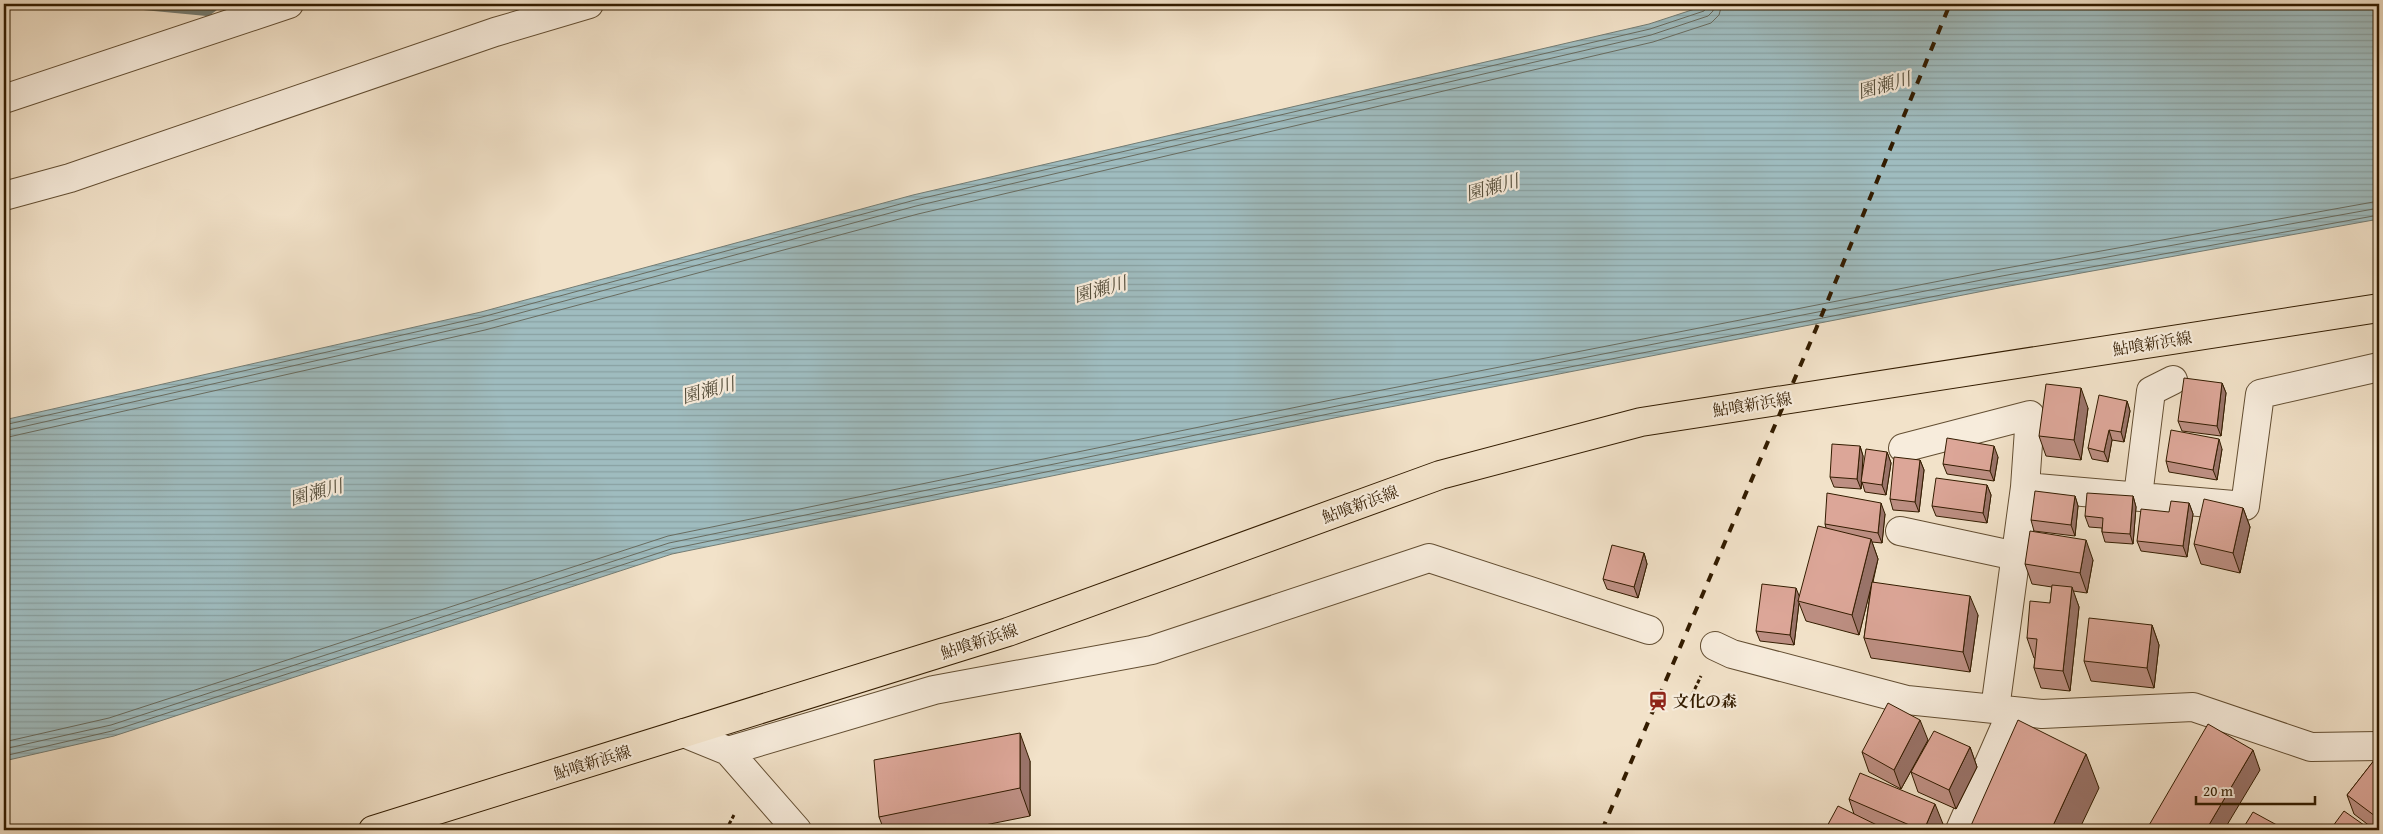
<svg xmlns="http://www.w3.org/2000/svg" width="2383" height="834" font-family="'Gentium Book Plus','Noto Serif JP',serif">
<defs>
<pattern id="water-rules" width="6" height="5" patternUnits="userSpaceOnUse" patternTransform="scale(1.25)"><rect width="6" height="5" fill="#9fbcbf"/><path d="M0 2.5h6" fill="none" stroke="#89a1a2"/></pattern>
</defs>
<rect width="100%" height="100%" fill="#f2e2c9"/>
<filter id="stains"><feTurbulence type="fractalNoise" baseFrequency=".004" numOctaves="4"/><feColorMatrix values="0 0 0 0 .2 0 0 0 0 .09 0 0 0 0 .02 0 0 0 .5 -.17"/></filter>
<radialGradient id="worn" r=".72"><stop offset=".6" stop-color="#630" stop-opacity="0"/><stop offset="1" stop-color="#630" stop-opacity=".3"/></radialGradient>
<path fill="url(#water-rules)" stroke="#747c73" d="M1710,4h669v215l-375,68 -665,130 -667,137 -558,182 -110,25v-341l477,-108 432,-117 736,-171z"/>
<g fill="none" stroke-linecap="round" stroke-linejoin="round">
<path stroke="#696c60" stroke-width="1" d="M4,425l478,-108 433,-117 735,-171 54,-18 4,-7
M4,431l479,-108 433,-117 735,-171 57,-19 5,-5 1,-7
M4,438l481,-108 433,-116 735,-172 58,-19 8,-8 3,-11
M4,742l105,-24 559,-182 668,-137 665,-130 378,-68
M4,749l107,-24 558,-182 668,-137 665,-130 377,-68
M4,756l108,-25 559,-182 667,-137 665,-129 376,-68"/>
<path stroke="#747c73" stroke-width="12" d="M144,4l63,6 8,-6"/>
<defs>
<path id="minor" d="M4,99l285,-95
M4,196l66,-18 425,-146 94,-28
M1903,448l127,-33 -5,72
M2138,496l13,-105 22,-11
M1900,531l116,25
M1715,646l17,8 175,46 135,14 151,-7 118,40 68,-1
M1995,709l30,-222 220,19 15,-112 119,-27
M684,733l44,18 206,-61 218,-40 277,-92 220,72
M728,751l69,79
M1960,830l52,-119"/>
<path id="major" d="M373,830l635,-198 432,-157 201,-53 738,-114"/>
</defs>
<use href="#minor" stroke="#634e32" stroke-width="30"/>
<use href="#major" stroke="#331c00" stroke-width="30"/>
<path stroke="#331c00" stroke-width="3" stroke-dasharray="4 2.5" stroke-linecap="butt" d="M1692,695l9,-19
M726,830l9,-17"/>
<use href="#minor" stroke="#f7ecdc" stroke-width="28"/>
<use href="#major" stroke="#f2e2c9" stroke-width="28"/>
<path stroke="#331c00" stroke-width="4" stroke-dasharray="9 9" stroke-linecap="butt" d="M1602,830l214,-501 134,-325"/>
</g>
<path fill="#bd8f83" stroke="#331c00" d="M2222,383l4,10 -5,43 -39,-5 -4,-10z
M2127,401l3,10 -6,31 -12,-2 -4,22 -16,-3 -4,-11z
M2088,408l-7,52 -35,-4 -7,-20z
M1860,446l3,10 -1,22 25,-26 4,11 -5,32 -21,-3 -3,-10 -1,7 -27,-2 -4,-10z
M2222,449l-5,31 -48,-8 -3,-11z
M1998,457l-4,24 -47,-7 -4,-10z
M1920,460l4,10 -5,42 -26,-2 -3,-11z
M1987,485l4,10 -4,28 -51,-7 -4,-10z
M2075,496l3,10 -3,30 -41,-5 -3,-11z
M2133,496l3,11 -3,37 -28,-2 -3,-10v-4l-13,-1 -4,-11z
M2189,503l4,11 -6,43 -46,-6 -4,-10 32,-29z
M2243,508l7,19 -10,46 -39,-9 -7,-20z
M1885,514l-3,29 -10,-1 6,17 -5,23 105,33 -8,57 -99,-14 -7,-20 7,-51 -12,48 -53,-14 -7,-18 -5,42 -34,-4 -4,-10 43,-33 27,-70 -1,-4z
M1644,553l3,11 -9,34 -31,-9 -4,-10z
M2093,560l-6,33 -14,-2 6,16 -9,84 -29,-3 -7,-20 1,-10h-1l-7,-20 23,-35 2,-16 -20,-3 -7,-20z
M2152,625l7,20 -5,43 -63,-7 -7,-20z
M1928,740l-27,49 -32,-17 -7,-20z
M1970,747l7,20 -21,42 -38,-17 -7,-20z
M2379,754v76h-4l-21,-16 -7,-19z
M1030,761v55l-70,14h-76l-5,-13z
M1849,799l94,25 -3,6h-115l29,-16z"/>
<path fill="#9a746a" stroke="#331c00" d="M2222,383l4,10 -5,43 -4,-10z
M2081,388l7,20 -7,52 -7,-20z
M2127,401l3,10 -6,31 -3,-10z
M2109,430l3,10 -4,22 -4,-10z
M2219,439l3,10 -5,31 -4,-10z
M1860,446l3,10 -2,33 -4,-10z
M1994,446l4,11 -4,24 -4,-10z
M1887,452l4,11 -5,32 -4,-10z
M1920,460l4,10 -5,42 -4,-10z
M1987,485l4,10 -4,28 -4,-10z
M2075,496l3,10 -3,30 -4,-11z
M2133,496l3,11 -3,37 -3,-10z
M1881,503l4,11 -3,29 -4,-10z
M2189,503l4,11 -6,43 -4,-11z
M2243,508l7,19 -10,46 -7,-20z
M1871,539l7,20 -19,76 -7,-20z
M2086,540l7,20 -6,33 -7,-20z
M1644,553l3,11 -9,34 -4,-11z
M2072,587l7,20 -9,84 -7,-20z
M1796,588l4,10 -2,3 1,2 -5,42 -4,-10z
M1970,596l8,19 -8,57 -7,-20z
M2152,625l7,20 -5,43 -7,-20z
M1920,720l8,20 -27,49 -7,-19z
M1020,733l10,28v55l-10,-28z
M1970,747l7,20 -21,42 -7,-19z
M2253,750l7,20 -36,60h-18z
M2086,754l13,34 -20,42h-28z
M1935,804l8,20 -3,6h-16z"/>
<path fill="#dca698" stroke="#331c00" d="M2184,378l38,5 -5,43 -39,-5z
M2046,384l35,4 -7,52 -35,-4z
M2099,395l28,6 -6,31 -12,-2 -5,22 -16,-4z
M2171,430l48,9 -6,31 -47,-9z
M1947,438l47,8 -4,25 -47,-7z
M1832,444l28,2 -3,33 -27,-2z
M1866,449l21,3 -5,33 -21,-3z
M1894,457l26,3 -5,42 -25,-3z
M1936,478l51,7 -4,28 -51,-7z
M2035,491l40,5 -4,29 -40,-5z
M1827,493l54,10 -3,30 -53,-9z
M2087,493l46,3 -3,38 -28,-2 1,-14 -18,-2z
M2204,499l39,9 -10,45 -39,-9z
M2171,501l18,2 -6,43 -46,-5 4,-32 28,3z
M1818,526l53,13 -19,76 -54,-14z
M2030,531l56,9 -6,33 -55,-9z
M1612,545l32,8 -10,34 -31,-8z
M1872,582l98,14 -7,56 -99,-14z
M1762,584l34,4 -6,47 -34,-4z
M2052,585l20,2 -9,84 -29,-3 3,-29 -10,-1 3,-37 20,2z
M2089,618l63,7 -5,43 -63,-7z
M1888,703l32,17 -26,50 -32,-18z
M2018,720l68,34 -35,76h-82z
M2208,724l45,26 -47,80h-53l-5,-3z
M1934,731l36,16 -21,43 -38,-18z
M1020,733v55l-141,29 -5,-57z
M2379,754v65l-32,-24z
M1860,773l75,31 -11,26h-3l-72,-31z
M1838,806l49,24h-62z
M2344,811l27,19h-41z
M2253,812l33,18h-44z
M2217,825l9,5h-12z"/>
<defs>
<symbol id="station-bare" viewBox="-9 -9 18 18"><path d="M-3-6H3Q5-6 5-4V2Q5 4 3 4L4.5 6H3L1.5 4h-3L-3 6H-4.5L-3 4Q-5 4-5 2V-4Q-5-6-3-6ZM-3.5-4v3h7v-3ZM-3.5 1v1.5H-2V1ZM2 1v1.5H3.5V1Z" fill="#8f2418" stroke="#f7ecdc" stroke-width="2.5" paint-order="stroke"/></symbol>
</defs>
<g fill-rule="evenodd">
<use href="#station-bare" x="1644" y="687" width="28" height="28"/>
</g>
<g text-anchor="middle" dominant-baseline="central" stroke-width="4.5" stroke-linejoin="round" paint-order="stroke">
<g font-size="16" fill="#331c00" stroke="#f7ecdc">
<text transform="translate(2152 343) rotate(-9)">鮎喰新浜線</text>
<text transform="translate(1752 404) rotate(-9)">鮎喰新浜線</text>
<text transform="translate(1360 504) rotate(-20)">鮎喰新浜線</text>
<text transform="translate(979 641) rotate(-18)">鮎喰新浜線</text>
<text transform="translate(592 762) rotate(-17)">鮎喰新浜線</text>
</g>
<g font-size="16" font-weight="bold" fill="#331c00" stroke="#f7ecdc" text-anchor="start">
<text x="1673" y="701">文化の森</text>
</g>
<g font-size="18" font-style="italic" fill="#534c39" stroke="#f7ecdc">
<text transform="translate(1884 85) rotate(-15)">園瀬川</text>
<text transform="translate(1492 187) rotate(-15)">園瀬川</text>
<text transform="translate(1100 289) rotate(-15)">園瀬川</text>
<text transform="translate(708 390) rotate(-15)">園瀬川</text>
<text transform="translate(316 492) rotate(-15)">園瀬川</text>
</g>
</g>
<rect width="2383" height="834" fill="none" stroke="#f2e2c9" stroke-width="20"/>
<rect x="5" y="5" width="2373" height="824" fill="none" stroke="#331c00" stroke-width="2.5"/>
<rect x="10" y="10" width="2363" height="814" fill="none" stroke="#331c00"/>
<path d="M2196 796v8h119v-8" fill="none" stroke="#331c00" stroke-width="2.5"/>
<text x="2203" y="796" font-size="15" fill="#331c00" stroke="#f7ecdc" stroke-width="4" paint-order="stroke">20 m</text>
<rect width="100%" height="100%" filter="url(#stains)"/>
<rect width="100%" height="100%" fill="url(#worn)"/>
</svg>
